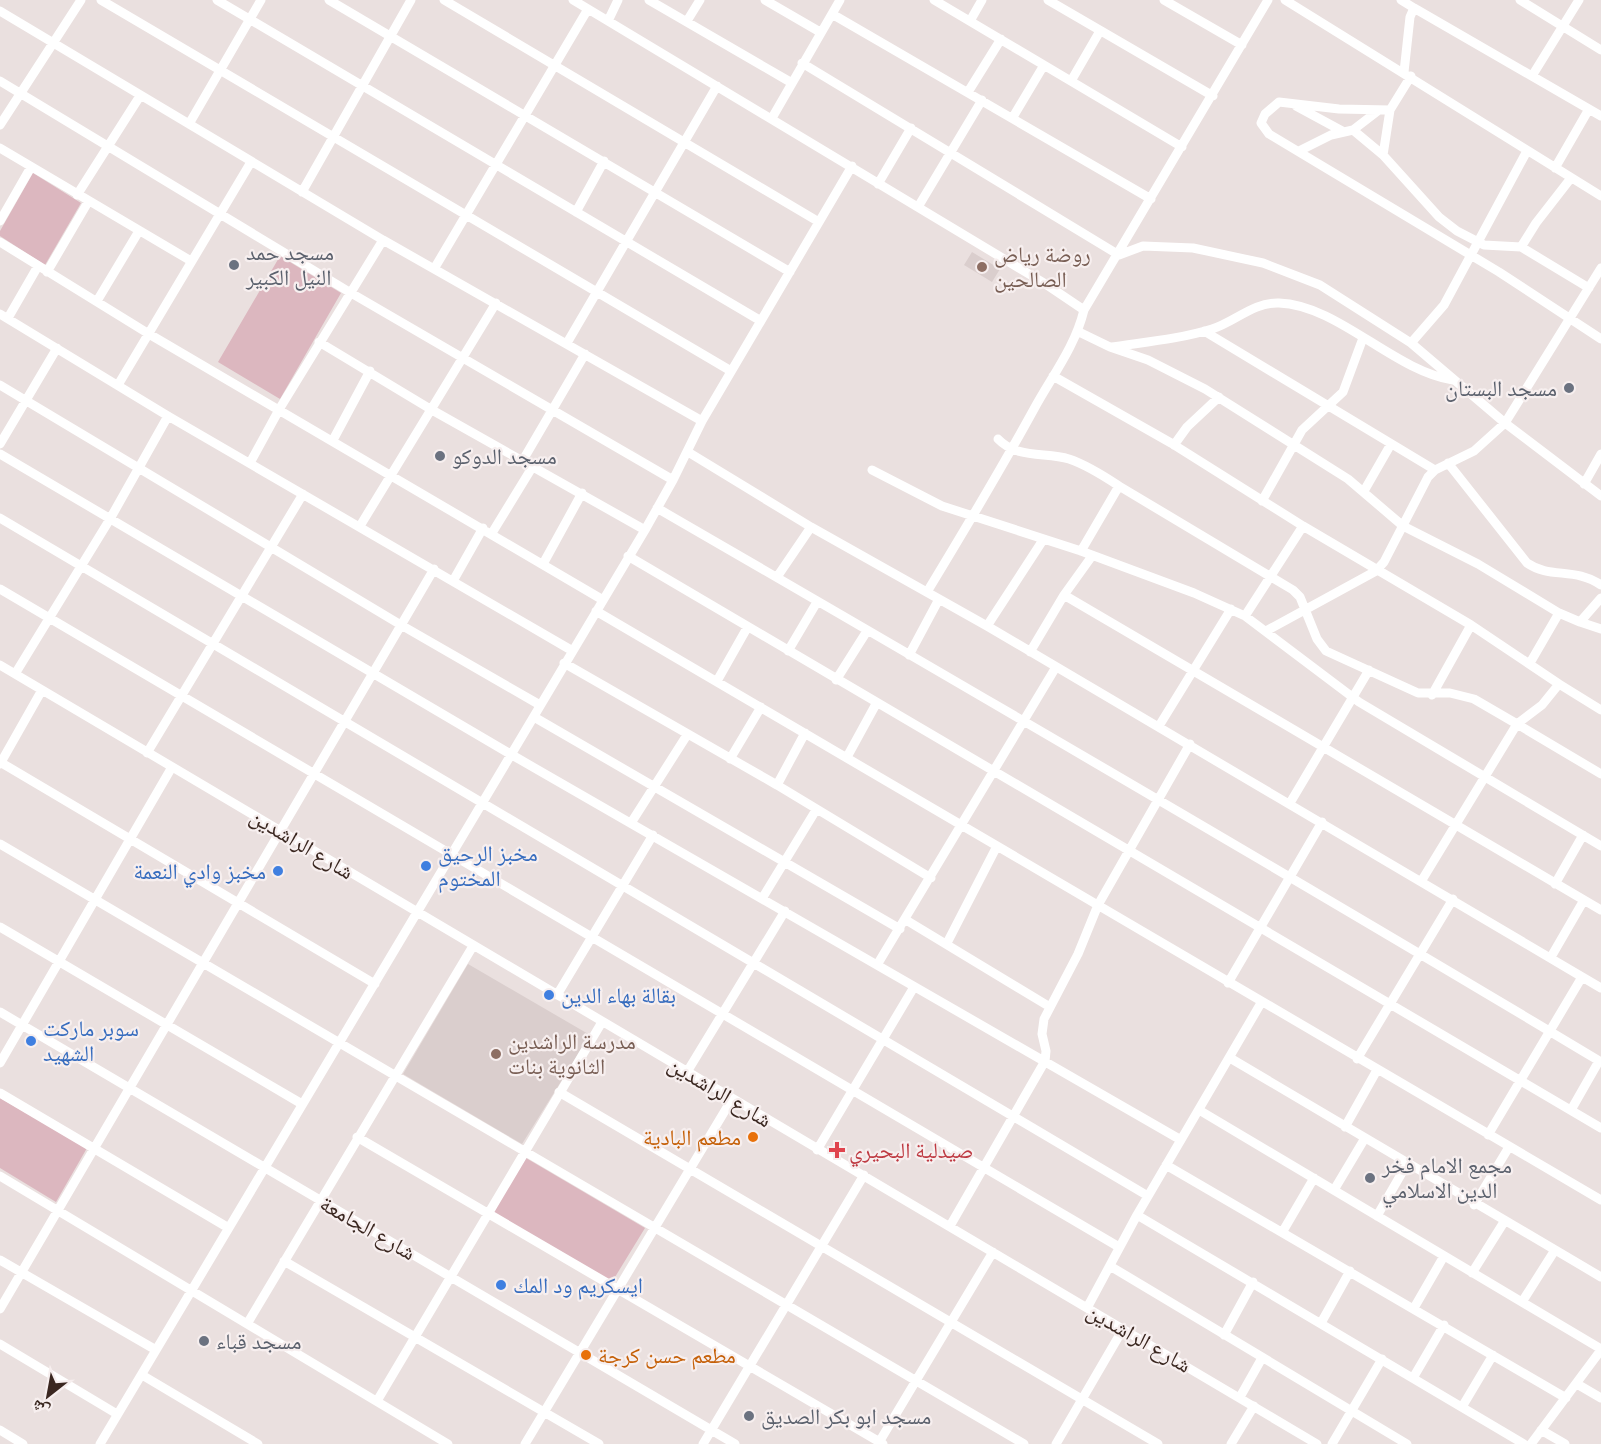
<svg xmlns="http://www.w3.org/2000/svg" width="1601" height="1444" font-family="Cabin,'Noto Naskh Arabic',sans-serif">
<rect width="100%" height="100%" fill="#eae0df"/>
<path fill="#dacecd" d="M972,252l28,17 -8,13 -28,-17z
M468,964l122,71 -68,109 -119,-70z"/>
<path fill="#dcb7bf" d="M33,173l48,30 -36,62 -45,-29v-5z
M280,256l61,37 -61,106 -62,-37z
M0,1098l87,50 -31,54 -56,-34z
M526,1158l119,70 -33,54 -119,-70z"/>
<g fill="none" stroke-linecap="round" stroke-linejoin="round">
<path stroke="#fff" stroke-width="9" d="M101,0l630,371
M217,0l544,321
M329,0l461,272
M444,0l375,222
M573,0l471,283 40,27
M649,0l143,83
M765,0l55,32
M934,0l248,147
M1048,0l165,96
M1164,0l78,45
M1285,0l316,196
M1401,0l13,8 -4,9 -6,55
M1520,0l81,50
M1414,8l187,108
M0,11l383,229 319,181
M832,14l319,185
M608,21l10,-21
M687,21l13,-21
M970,21l12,-21
M802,63l317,192
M1532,76l47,-76
M0,81l351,212 322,187
M1071,81l29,-50
M968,92l33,-53
M1296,106l48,26
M1390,110l-51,-1 -60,-7 -14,12 -4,9 8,11 230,138 102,67
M1013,117l31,-52
M772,118l68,-118
M189,124l72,-124
M0,125l81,-125
M1353,130l30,25 56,62 18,14 27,14 37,2 68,41
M0,148l191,113
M1299,151l32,-16 22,-5 26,-20
M1383,155l7,-45 21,-34
M1555,168l34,-59
M878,184l33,-56
M302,192l109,-192
M77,195l63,-99
M918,207l64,-107
M576,212l28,-51
M0,221l31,-54
M0,242l149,92 454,266
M1521,247l15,-24 35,-45
M1119,255l24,-9 50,2 70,15 57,22 91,58 94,80 96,73
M434,269l154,-260
M47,272l41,-70
M97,301l42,-70
M0,314l168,102 403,234
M8,318l30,-52
M1204,331l231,139
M1079,332l31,15 38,13 57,29 143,90 55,47 75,38 81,49 21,9 21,-24
M319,342l113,68 213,120
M567,343l150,-257
M1411,343l33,-38 83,-154
M1112,347c33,-5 68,-8 100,-18 23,-7 41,-27 67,-26 59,2 115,68 174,77
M1053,376l118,67 132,83 -58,90
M0,385l401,240 139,80
M118,385l133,-223
M998,439c19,20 47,13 71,20 18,6 35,17 50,27l-38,65
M333,440l37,-69
M0,444l57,-96
M1174,445l13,-18 32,-30
M688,452l123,75 176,99 614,362
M0,454l512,301 669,385
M523,460l62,-106
M250,463l30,-55 103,-168
M1448,463l79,100c23,16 48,4 74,22
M872,470l70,36 139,45 113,42 51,23 114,86 242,144
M1584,484l17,-30
M1119,486l174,104 7,7 17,42 9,12 92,42h32l24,6 43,25 25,-19 17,-21 42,26
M1364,491l27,-47
M1262,501l40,-71 41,-38 20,-54
M657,508c316,183 631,366 944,554
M0,518l1148,678
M360,526l136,-223
M1303,526l168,99 88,59
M492,533l41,-67
M628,556l973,572
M543,564l39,-71
M777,577l34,-50
M453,581l30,-53
M0,589l1119,658
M927,592c37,-61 73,-121 107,-183 18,-33 41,-62 50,-99l184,-310
M1064,595l537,315
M596,611l1005,589
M1580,622l21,7
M987,626l56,-86
M1266,631l110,-60 8,-9 44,-85 7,-7 39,-19 31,-28 96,-155
M788,651l29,-49
M1030,652l34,-57 28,-39
M909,655l30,-56
M564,663l213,122 154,93
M1530,663l29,-50
M0,665l1317,779
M15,674l95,-155 58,-103
M836,680l31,-49
M717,681l30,-53
M1432,695l39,-70
M534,717l366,212
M1159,726l72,-117
M147,753l156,-259
M847,757l29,-53
M730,759l31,-52
M0,762l375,222
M0,764l42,-74
M777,785l28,-52
M1290,803l79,-133
M631,823l56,-88
M0,844l1024,600
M1422,880l95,-156 84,50
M1555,884l28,-49
M763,897l53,-87
M906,920l144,87
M0,927l302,177
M947,943l50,-97
M1551,957l33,-57
M877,965l179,-298
M1228,983l94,-161
M557,995l96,-160
M0,1012l735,432
M1230,1058l371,219
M1357,1059l96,-160
M0,1063l172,-296
M687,1072l98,-161
M559,1092l599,352
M0,1093l227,134
M1199,1110l402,239
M1571,1110l28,-49
M1345,1127l32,-57
M1488,1135l94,-158
M357,1137l526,307
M817,1150l97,-163
M1166,1165l400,233
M0,1176l448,268
M1334,1190l31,-52
M1474,1205l35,-58
M1137,1215l387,229
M1377,1216l30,-52
M950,1226l95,-165 1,-10 -4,-17 2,-15 34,-65 20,-49 92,-161
M1283,1231l31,-53
M0,1260l156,90
M284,1261l315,183
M1110,1266l297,178
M1472,1273l32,-51
M1522,1302l33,-52
M1087,1308l50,-93 124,-212
M1414,1308l30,-52
M0,1309l434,-740
M1321,1323l29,-52
M247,1324l226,-378
M1224,1335l29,-53
M0,1344l117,70
M142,1375l116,69
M1413,1378l31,-53
M1577,1384l24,14
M1240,1397l22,-39
M377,1401l225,-379
M1462,1407l31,-52
M0,1430l23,14
M1541,1430l24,14
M100,1444l545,-914 28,-50 29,-59 150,-255
M525,1444l207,-345
M703,1444l161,-269
M878,1444l115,-192
M1056,1444l67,-115
M1231,1444l23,-38
M1332,1444l50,-85
M1531,1444l70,-94"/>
</g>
<g fill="#6b7280" stroke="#f7efef" stroke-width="2">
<circle cx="234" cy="265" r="6"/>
<circle cx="1569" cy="388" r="6"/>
<circle cx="440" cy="456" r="6"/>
<circle cx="1370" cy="1178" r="6"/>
<circle cx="204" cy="1341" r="6"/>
<circle cx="749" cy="1416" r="6"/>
</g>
<g fill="#8d6e63" stroke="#f7efef" stroke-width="2">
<circle cx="982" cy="267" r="6"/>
<circle cx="496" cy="1054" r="6"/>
</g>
<g fill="#3f7fe0" stroke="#f7efef" stroke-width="2">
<circle cx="426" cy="866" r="6"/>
<circle cx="278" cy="871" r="6"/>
<circle cx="549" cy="995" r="6"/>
<circle cx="31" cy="1041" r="6"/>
<circle cx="501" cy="1285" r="6"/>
</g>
<g fill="#e8710a" stroke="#f7efef" stroke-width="2">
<circle cx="753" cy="1137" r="6"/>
<circle cx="586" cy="1355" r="6"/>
</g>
<path fill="#e0444e" stroke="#f7efef" stroke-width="2" d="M834 1141h6v6h6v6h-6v6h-6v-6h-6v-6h6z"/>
<g text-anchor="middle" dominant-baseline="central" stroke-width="4.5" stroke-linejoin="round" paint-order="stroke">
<g font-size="22" fill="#5b616d" stroke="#f7efef" text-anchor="start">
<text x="246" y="252">مسجد حمد<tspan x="246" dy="25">النيل الكبير</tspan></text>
<text x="1557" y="388" text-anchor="end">مسجد البستان</text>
<text x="452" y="456">مسجد الدوكو</text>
<text x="1382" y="1165">مجمع الامام فخر<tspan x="1382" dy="25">الدين الاسلامي</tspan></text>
<text x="216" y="1341">مسجد قباء</text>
<text x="761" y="1416">مسجد ابو بكر الصديق</text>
</g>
<g font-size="22" fill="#785e54" stroke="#f7efef" text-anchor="start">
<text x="994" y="254">روضة رياض<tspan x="994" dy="25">الصالحين</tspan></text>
<text x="508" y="1041">مدرسة الراشدين<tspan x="508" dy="25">الثانوية بنات</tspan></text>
</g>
<g font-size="22" fill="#3a2720" stroke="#f7efef">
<text transform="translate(302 844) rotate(31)">شارع الراشدين</text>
<text transform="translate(720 1092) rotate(31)">شارع الراشدين</text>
<text transform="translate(368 1228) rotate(30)">شارع الجامعة</text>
<text transform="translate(1139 1338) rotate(30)">شارع الراشدين</text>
</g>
<g font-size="22" fill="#366cbe" stroke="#f7efef" text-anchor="start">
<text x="438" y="853">مخبز الرحيق<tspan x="438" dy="25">المختوم</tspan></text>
<text x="266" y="871" text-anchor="end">مخبز وادي النعمة</text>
<text x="561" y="995">بقالة بهاء الدين</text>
<text x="43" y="1028">سوبر ماركت<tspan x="43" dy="25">الشهيد</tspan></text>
<text x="513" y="1285">ايسكريم ود المك</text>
</g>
<g font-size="22" fill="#c56008" stroke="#f7efef" text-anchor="end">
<text x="741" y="1137">مطعم البادية</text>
<text x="598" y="1355" text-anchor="start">مطعم حسن كرجة</text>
</g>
<g font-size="22" fill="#be3a42" stroke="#f7efef" text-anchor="start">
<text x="849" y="1150">صيدلية البحيري</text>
</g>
</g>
<g transform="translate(48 1396) rotate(211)" stroke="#f7efef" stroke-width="4.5" paint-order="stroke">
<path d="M0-4.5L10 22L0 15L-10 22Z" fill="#3a2720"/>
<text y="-9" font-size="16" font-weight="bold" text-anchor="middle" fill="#3a2720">ش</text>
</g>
</svg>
